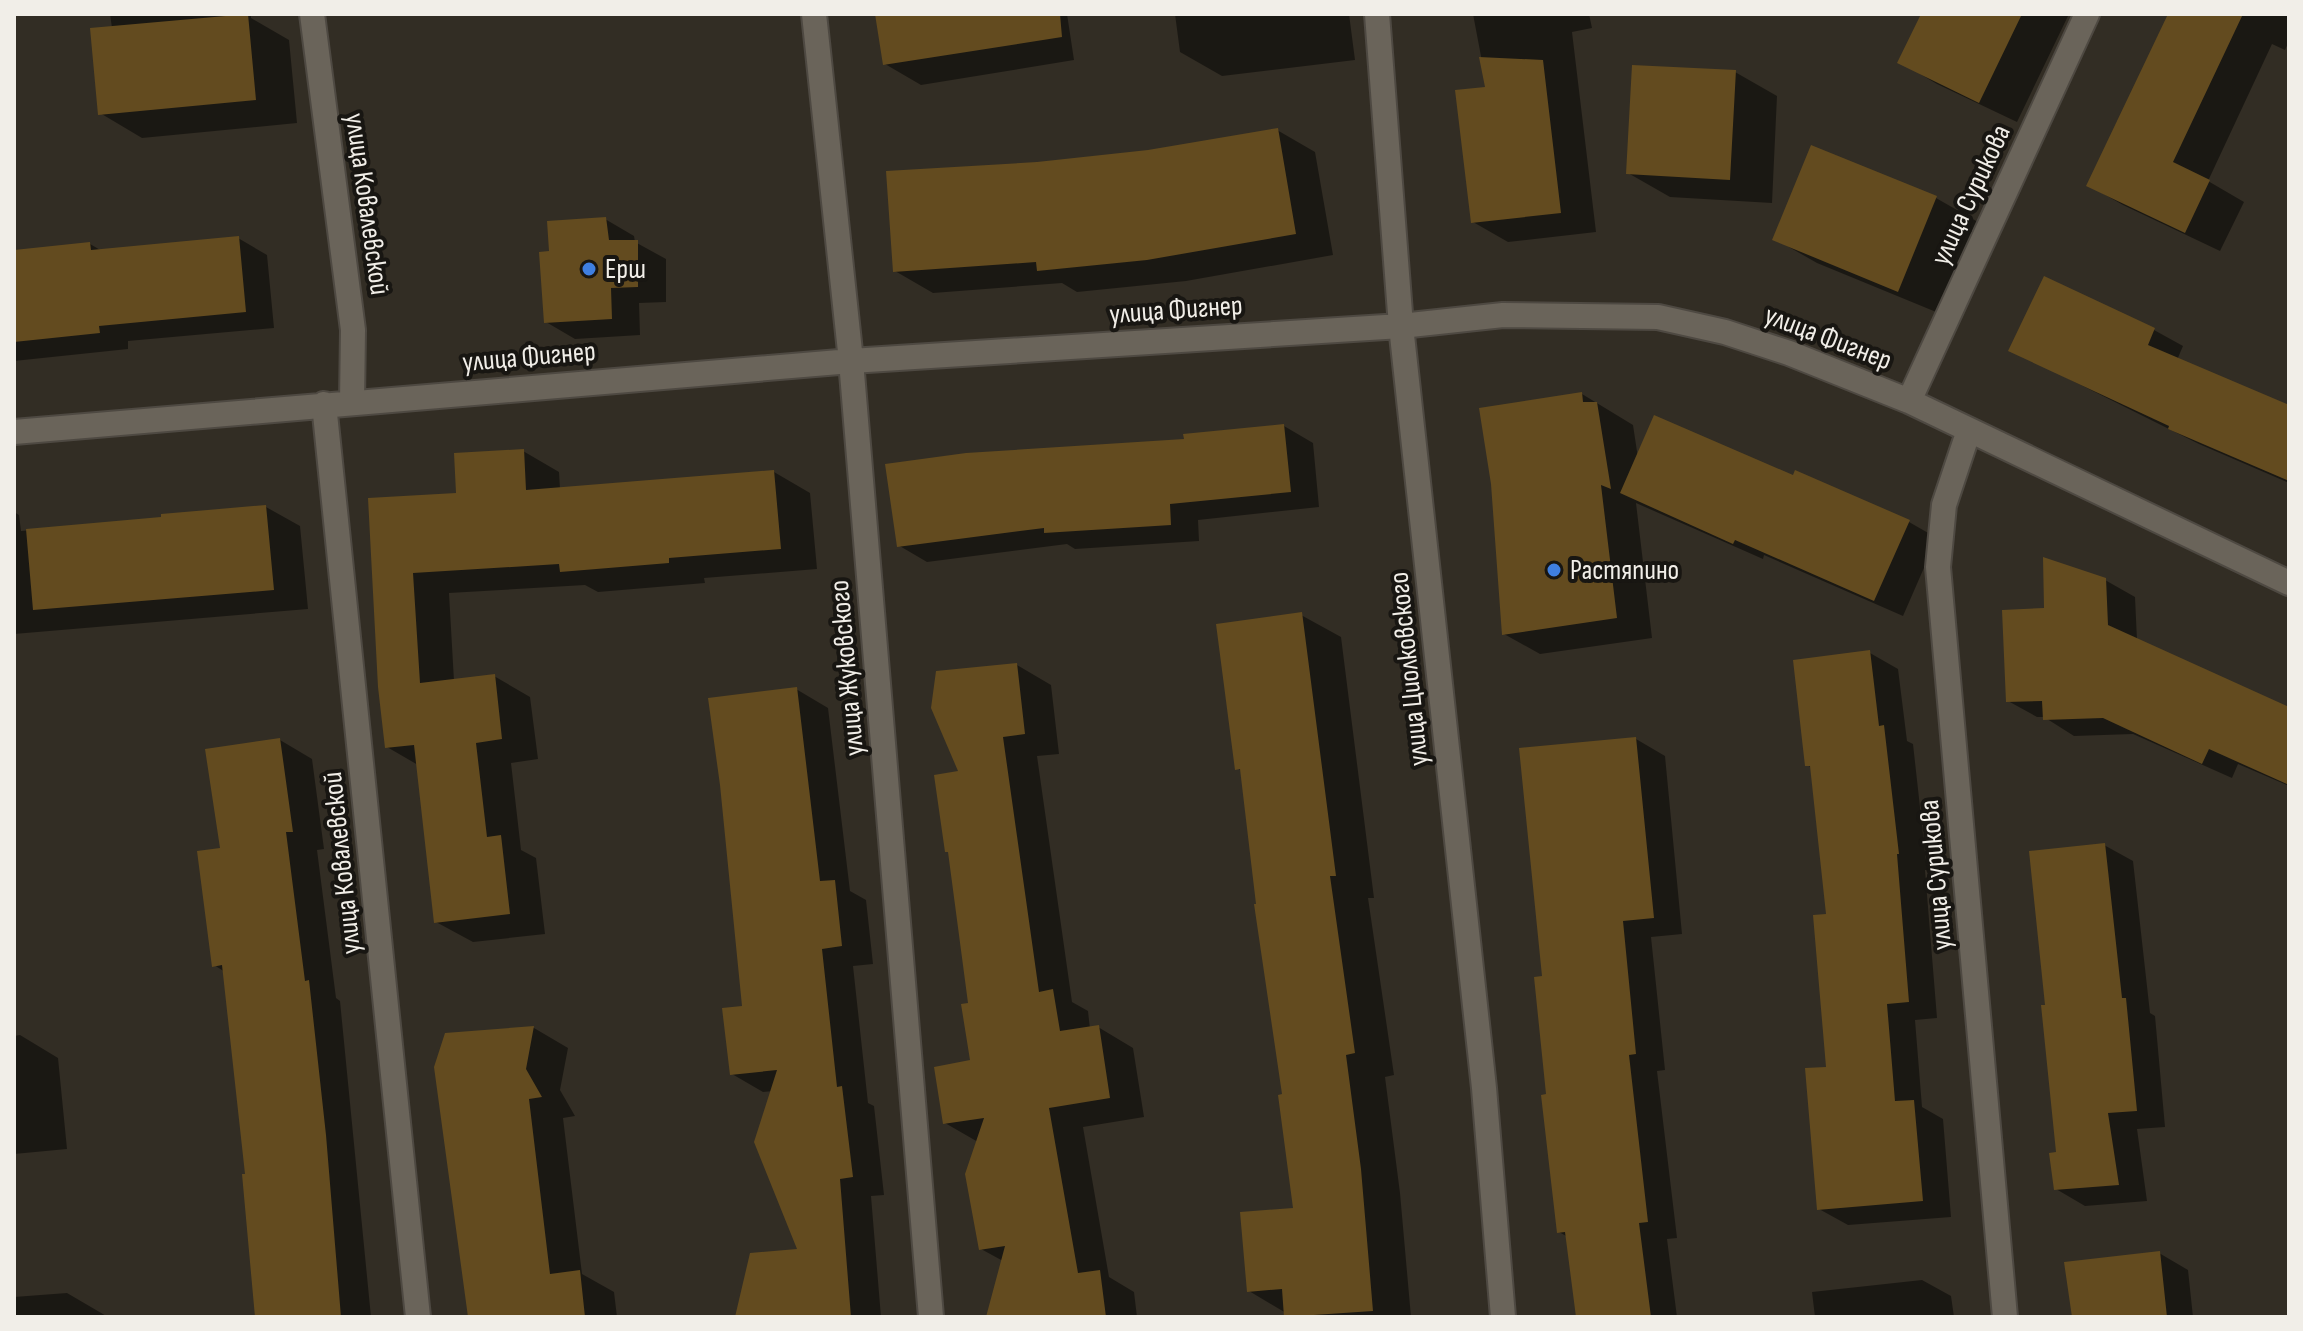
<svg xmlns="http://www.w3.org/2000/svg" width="2303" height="1331" font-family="'Sofia Sans Condensed',sans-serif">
<rect width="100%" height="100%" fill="#322d24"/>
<path fill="#0007" d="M110,14h141v4l38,22 8,83 -155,15 -42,-25 12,-85z
M877,14h190l7,46 -153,25 -36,-21z
M1175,14h174l6,46 -133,16 -42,-24z
M1473,14h116l3,14 -20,4 24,200 -88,10 -35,-20 14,-134z
M1923,14h146l-52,108 -80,-38 -37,-22z
M2173,14h116v27l-4,9 -13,-6 -64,137 36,21 -24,49 -97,-46 -35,-20z
M1735,72l42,24 -5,107 -102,-6 -42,-24z
M1277,130l38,22 18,103 -147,26 -109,11 -15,-9 -129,10 -38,-22 142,-107 112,-12z
M1812,148l124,50 42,24 -37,92 -124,-51 -42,-24z
M605,219l29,17 1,6 31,17v43l-27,1 1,32 -65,4 -29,-17 6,-70z
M238,238l29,17 7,73 -146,13v8l-114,12v-109l76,-8 12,7z
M2044,279l110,51 29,16 -6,14 112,47v76l-90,-39 -188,-94z
M1582,394l51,31 5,33 156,20 115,44 28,16 -34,78 -139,-61 -1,4 -127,-56 16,135 -112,16 -36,-20z
M1284,426l29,17 6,64 -121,13 1,21 -124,8 -8,-5 -140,18 -29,-17 288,-104z
M523,451l36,21 1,17 214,-17 36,21 7,76 -113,9 1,5 -107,9 -13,-7 -136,8 5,88 40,-5 36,21 8,62 -27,4 10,87 15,8 9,76 -72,8 -37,-20 -18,-157 -31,-18 -17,-247 88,-5z
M266,507l34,19 8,83 -294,25v-122l5,3 2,16 142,-12z
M2105,580l30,17 2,43 152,70v76l-51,-22 -6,14 -99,-44 -59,2 -30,-19h-7l-29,-16 38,-91z
M1301,615l40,22 33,261h-6l26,177 -9,2 15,116 11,124h-124l-1,-4 -37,-22 46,-81 -11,-114 -42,-325 -5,-3z
M1870,653l28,16 9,72 6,3 14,126h-2l12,148 -22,2 7,87 21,12 8,98 -103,8 -29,-16 9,-141v-153l-16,-147 -5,-3z
M1017,665l34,20 8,69 -22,2 35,246 16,9 2,18 8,-2 35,21 11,69 -61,10 26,150 25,15 3,25h-149l15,-56 -22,-12 -3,-107 -33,-19 27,-61 -11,-289z
M796,689l32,19 22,183 16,9 7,64 -20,2 15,137 6,3 10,89 -13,1 10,121h-141l60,-66 -27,-160 -10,1 -31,-18z
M1636,739l29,17 17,178 -31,3 14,133 -8,1 20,167 -10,1 10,78h-99l-10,-80 -9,-5 -10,-136 -5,-118z
M280,740l32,19 12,90 -7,1 19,148 4,3 31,316h-114l-10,-141 -22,-204 -11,-7 8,-115z
M2104,845l29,16 17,152 5,3 10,111 -28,2 10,72 -62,5 -29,-17 2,-35z
M534,1028l34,20 -8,42 15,26 -12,2 19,156 32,18 3,25h-148l-22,-282z
M20,1035l38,23 9,91 -53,5v-118z
M2159,1253l29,17 5,47h-119z
M1922,1280l29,16 3,21h-139l-3,-25z
M67,1293l41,24h-94v-20z"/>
<path fill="#634b1f" d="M248,14l8,86 -158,15 -8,-87z
M875,14h185l2,23 -179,28z
M1921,14h101l-43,89 -82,-40z
M2168,14h75l-70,148 37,18 -25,53 -99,-47z
M1479,57l64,3 18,153 -90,10 -16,-133 30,-3z
M1632,65l104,5 -6,110 -104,-6z
M1278,128l18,106 -149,26 -110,11 -1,-9 -143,10 -7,-101 151,-9 111,-12z
M1811,145l126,51 -39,96 -126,-52z
M606,217l3,23h29v47l-27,1 1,31 -68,4 -5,-71 10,-1 -2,-30z
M239,236l7,76 -147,14 1,7 -86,9v-92l76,-8 1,8z
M2044,276l111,52 -7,17 141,60v76l-121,-52 1,-3 -161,-75z
M1582,392l1,10h14l14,87 -10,-4 16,133 -115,17 -11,-151 -12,-76z
M1654,415l139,60 2,-5 115,50 -36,81 -139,-61 -2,4 -113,-51z
M1284,424l7,68 -121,12 1,21 -127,8v-5l-147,19 -12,-83 81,-11 218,-14 -1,-5z
M524,449l2,41 248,-20 7,79 -112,9v5l-109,9 -1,-8 -146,9 7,110 75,-9 7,65 -26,4 11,94 14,-2 9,79 -76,9 -20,-178 -29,3 -7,-61 -10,-189 88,-5 -2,-40z
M266,505l8,85 -241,20 -7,-81 135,-12v-3z
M2043,557l63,21 2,47 181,82v78l-80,-36 -7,15 -99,-46 -60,2 -1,-19 -36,1 -4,-92 42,-2z
M1302,612l34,264h-6l25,177 -9,2 15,114 12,142 -89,6 -2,-28 -35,3 -7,-80 53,-4 -15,-113 4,-1 -28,-190h2l-16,-135 -5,1 -19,-146z
M1870,650l9,76 5,-1 15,129h-2l12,148 -22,2 8,97 19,-1 9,101 -106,9 -12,-142 21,-1 -13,-152 13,-1 -16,-148h-5l-12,-106z
M1017,663l8,71 -22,3 36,255 14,-3 7,42 39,-6 11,73 -61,10 29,165 22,-3 6,47h-120l19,-71 -26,4 -14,-76 19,-56 -41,6 -9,-57 36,-7 -9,-56 7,-1 -20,-151h-3l-11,-77 24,-4 -27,-63 5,-37z
M797,687l23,194 15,-1 7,66 -20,3 15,138 5,-1 11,91 -13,2 11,138h-116l15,-64 47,-4 -43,-107 23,-72 -47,5 -8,-67 20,-2 -22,-221 -12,-87z
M1636,737l18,181 -31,3 13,133 -7,1 19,167 -9,1 12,94h-75l-11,-85 -8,1 -16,-138 5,-1 -12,-117 8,-1 -23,-228z
M280,738l13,94h-7l19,149 4,-1 17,155 15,182h-86l-13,-143h3l-23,-209 -10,2 -15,-116 23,-3 -15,-99z
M2105,843l17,155h4l11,113 -29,2 11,72 -65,5 -5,-37 7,-1 -15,-147h4l-16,-154z
M534,1026l-8,43 16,28 -13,2 21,175 30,-4 5,47h-117l-34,-250 11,-34z
M2160,1251l7,66h-95l-8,-55z"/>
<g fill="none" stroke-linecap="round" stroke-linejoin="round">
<defs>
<path id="minor" d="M312,14l41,316 -1,72
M814,14l37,347 80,956
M1377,14l24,312 83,762 19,229
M1909,401l178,-387
M324,404l94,913
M1969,430l-25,75 -6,62 67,750
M14,432l837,-71 550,-35 102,-11 155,2 67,15 64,21 120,48 380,182"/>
</defs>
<use href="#minor" stroke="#4e4942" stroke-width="28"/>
<use href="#minor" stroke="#6a645a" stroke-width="24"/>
</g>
<g fill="#3f7fe0" stroke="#181612" stroke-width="3">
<circle cx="589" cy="269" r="8"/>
<circle cx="1554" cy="570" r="8"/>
</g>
<g text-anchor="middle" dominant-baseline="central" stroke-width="8" stroke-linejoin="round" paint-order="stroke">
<g font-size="28" fill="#f1eee8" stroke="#181612">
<text transform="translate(1971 195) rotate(-65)">улица Сурикова</text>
<text transform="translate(367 204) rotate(82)">улица Ковалевской</text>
<text transform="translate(1176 310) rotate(-4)">улица Фигнер</text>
<text transform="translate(1828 338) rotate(21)">улица Фигнер</text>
<text transform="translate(529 357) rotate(-5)">улица Фигнер</text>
<text transform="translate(847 668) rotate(-95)">улица Жуковского</text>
<text transform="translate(1409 669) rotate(-96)">улица Циолковского</text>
<text transform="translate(342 863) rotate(-96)">улица Ковалевской</text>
<text transform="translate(1936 875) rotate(-95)">улица Сурикова</text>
</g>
<g font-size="28" fill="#f1eee8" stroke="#181612" text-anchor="start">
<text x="605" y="269">Ерш</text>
<text x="1570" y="570">Растяпино</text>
</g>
</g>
<rect width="2303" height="1331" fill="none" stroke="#f1eee8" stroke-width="32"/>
</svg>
